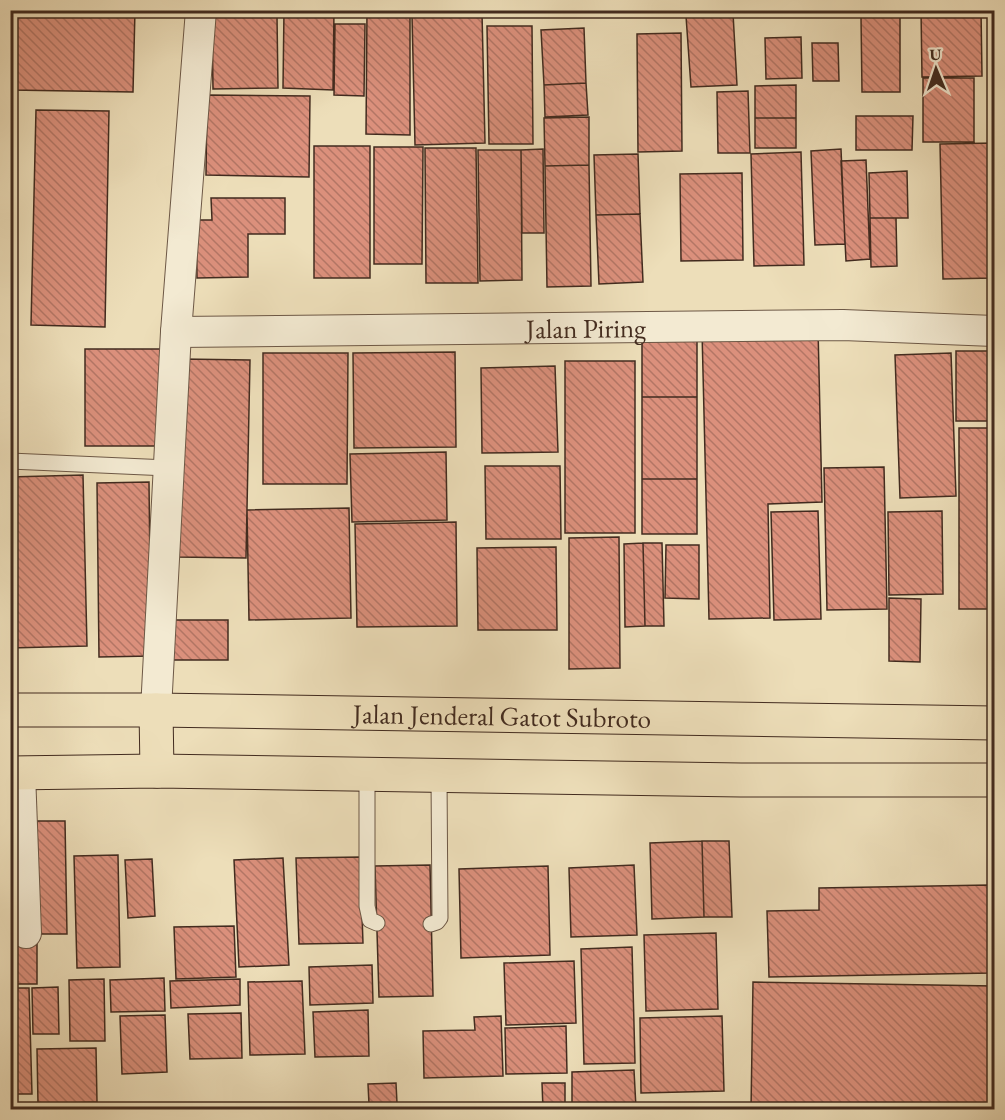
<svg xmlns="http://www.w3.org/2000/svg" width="1005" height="1120" font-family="'EB Garamond',serif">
<defs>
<pattern id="building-back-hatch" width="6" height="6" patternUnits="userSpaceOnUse" patternTransform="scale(1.5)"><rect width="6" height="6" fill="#db907c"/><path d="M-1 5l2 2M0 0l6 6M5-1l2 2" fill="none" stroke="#b37665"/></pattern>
</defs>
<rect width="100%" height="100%" fill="#eddeb9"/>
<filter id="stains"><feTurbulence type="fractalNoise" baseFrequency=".00333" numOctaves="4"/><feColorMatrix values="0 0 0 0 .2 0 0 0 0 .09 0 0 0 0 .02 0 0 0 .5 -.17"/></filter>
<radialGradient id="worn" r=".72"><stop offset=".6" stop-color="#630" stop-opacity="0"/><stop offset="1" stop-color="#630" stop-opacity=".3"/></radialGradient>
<path fill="url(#building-back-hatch)" stroke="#422b1f" stroke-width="1.5" d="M10,10h125l-2,82 -123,-2z
M284,10h50l-1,80 -50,-2z
M367,10h43v125l-44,-1z
M921,10h60l1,66 -60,1z
M482,13l3,130 -70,2 -3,-130z
M733,13l4,72 -46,2 -5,-71z
M277,16l1,72 -65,1 -1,-72z
M861,17h39v75h-38z
M335,24h30l-1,72 -30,-1z
M487,26h45l1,118h-44z
M584,28l2,55 -42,2 -3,-55z
M681,33l1,118 -44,1 -1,-118z
M801,37l1,41 -36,1 -1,-41z
M812,43h26l1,38h-26z
M923,78h51v64h-51z
M586,83l2,32 -43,2 -1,-32z
M796,85v33h-41v-32z
M748,91l2,62h-32l-1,-61z
M207,95l103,1 -1,81 -103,-2z
M36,110l73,1 -4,216 -74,-2z
M856,116h57l-1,34h-56z
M589,117v48l-44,1 -1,-48z
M755,118h41v30h-41z
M994,143v135l-51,1 -3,-135z
M314,146h56v132h-56z
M374,147h49l-1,117h-48z
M425,148h51l2,135h-52z
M543,149l1,84h-22l-1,-83z
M841,149l4,95 -30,1 -4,-94z
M478,150h43l1,130 -42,1z
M801,152l3,113 -50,1 -3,-112z
M638,154l2,60 -44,1 -2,-60z
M866,160l4,99 -24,2 -5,-100z
M589,165l2,121 -44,1 -2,-121z
M907,171l1,47h-38l-1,-45z
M742,173l1,87 -62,1 -1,-87z
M211,198h74v36h-37v43l-51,1 -1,-58h16z
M640,214l3,68 -44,2 -3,-69z
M870,218h26l1,48 -26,1z
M642,328h55v69h-55z
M818,328l4,174 -54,2 2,114 -61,1 -7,-288z
M85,349h81l-1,97h-80z
M956,351h38v70h-38z
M455,352l1,95 -102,1 -1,-95z
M263,353h85l-1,131h-84z
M951,353l5,143 -56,2 -5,-143z
M181,359l69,1 -4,198 -69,-1z
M565,361h70v172h-70z
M555,366l3,86 -76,1 -1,-85z
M642,397h55v82h-55z
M959,428h35v181h-35z
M446,452l1,68 -95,2 -2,-68z
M485,466h75l1,73h-75z
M884,467l3,142 -60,1 -3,-142z
M83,475l4,171 -77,2v-171z
M642,479h55v55h-55z
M149,482l2,174 -52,1 -2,-174z
M349,508l2,110 -102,2 -2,-110z
M818,511l3,108 -47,1 -3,-108z
M942,511l1,83 -54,1 -1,-83z
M456,522l1,104 -100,1 -2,-103z
M619,537l1,131 -51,1v-131z
M643,543h19l2,83h-19z
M643,543l2,83 -20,1 -1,-83z
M666,545h33v54l-34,-1z
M556,547l1,83h-79l-1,-82z
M889,598l32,1 -1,63 -31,-1z
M169,620h59v40h-59z
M37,821h28l2,113h-28z
M702,841l2,76 -52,2 -2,-76z
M702,841h27l3,76h-28z
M118,855l2,112 -43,1 -3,-112z
M360,857l3,86 -64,1 -3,-86z
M283,858l6,107 -50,2 -5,-107z
M152,859l3,57 -27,2 -3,-58z
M430,865l3,131 -54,1 -4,-131z
M634,865l3,70 -66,2 -2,-69z
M548,866l2,89 -89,3 -2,-89z
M989,885l2,88 -222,4 -2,-66 52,-1v-22z
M234,926l2,51 -60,2 -2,-52z
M716,933l2,76 -72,2 -2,-76z
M10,943h27v41h-27z
M632,947l3,116 -51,1 -3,-115z
M574,961l2,62 -70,2 -2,-62z
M372,965l1,38 -63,2 -1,-38z
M164,978l1,33 -54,1 -1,-32z
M104,979l1,62h-35l-1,-61z
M240,979v26l-69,3 -1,-27z
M302,981l3,73 -55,1 -2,-73z
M753,982l241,4v124h-243z
M58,987l1,47h-26l-1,-46z
M10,988h19l3,106h-22z
M368,1010l1,46 -54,1 -2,-45z
M241,1013l1,45 -52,1 -2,-45z
M165,1015l2,57 -45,2 -2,-58z
M501,1016l2,60 -79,2 -1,-47 52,-1 -1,-13z
M722,1016l2,75 -83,2 -1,-75z
M566,1026l1,47 -61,1 -1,-46z
M96,1048l1,54 -59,2 -1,-55z
M634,1070l2,38 -64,2v-38z
M396,1083l1,20 -28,1 -1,-20z
M542,1083h23v25l-22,1z"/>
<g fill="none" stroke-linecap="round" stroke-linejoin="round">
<defs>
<path id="service" d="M10,461l158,7
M367,775v131l3,14 7,3
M431,924l6,-2 3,-4 -1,-142"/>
<g id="minor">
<path id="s1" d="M176,332l667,-7 151,6"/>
<path d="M156,710l20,-378 25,-322"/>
<path d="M20,773l6,160"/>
</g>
<g id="primary">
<path id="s2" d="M10,710h146l838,13"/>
<path d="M156,710l1,61"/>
<path d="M10,773l147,-2 584,9h253"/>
</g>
</defs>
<use href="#service" stroke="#6d5846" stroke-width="17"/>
<use href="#minor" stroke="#6d5846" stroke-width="32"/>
<use href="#primary" stroke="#422b1f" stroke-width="35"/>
<use href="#service" stroke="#f3ead2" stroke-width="15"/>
<use href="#minor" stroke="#f3ead2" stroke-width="30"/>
<use href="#primary" stroke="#eddeb9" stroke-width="33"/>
</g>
<g text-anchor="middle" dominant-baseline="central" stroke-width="4.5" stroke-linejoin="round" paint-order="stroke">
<g font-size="27" fill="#422b1f" stroke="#f3ead2">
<text stroke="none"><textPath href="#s1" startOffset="410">Jalan Piring</textPath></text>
<text stroke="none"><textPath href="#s2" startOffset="492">Jalan Jenderal Gatot Subroto</textPath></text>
</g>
</g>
<rect width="1005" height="1120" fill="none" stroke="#eddeb9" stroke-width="36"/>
<rect x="12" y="12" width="981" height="1096" fill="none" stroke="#422b1f" stroke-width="3"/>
<rect x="18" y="18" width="969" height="1084" fill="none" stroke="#422b1f" stroke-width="1.5"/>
<g transform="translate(936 69) rotate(358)" stroke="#f3ead2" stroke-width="4.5" paint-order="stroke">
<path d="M0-4.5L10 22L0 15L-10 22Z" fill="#422b1f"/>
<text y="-9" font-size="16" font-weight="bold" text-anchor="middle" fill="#422b1f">U</text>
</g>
<rect width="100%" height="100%" filter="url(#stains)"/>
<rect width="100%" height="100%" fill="url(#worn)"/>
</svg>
